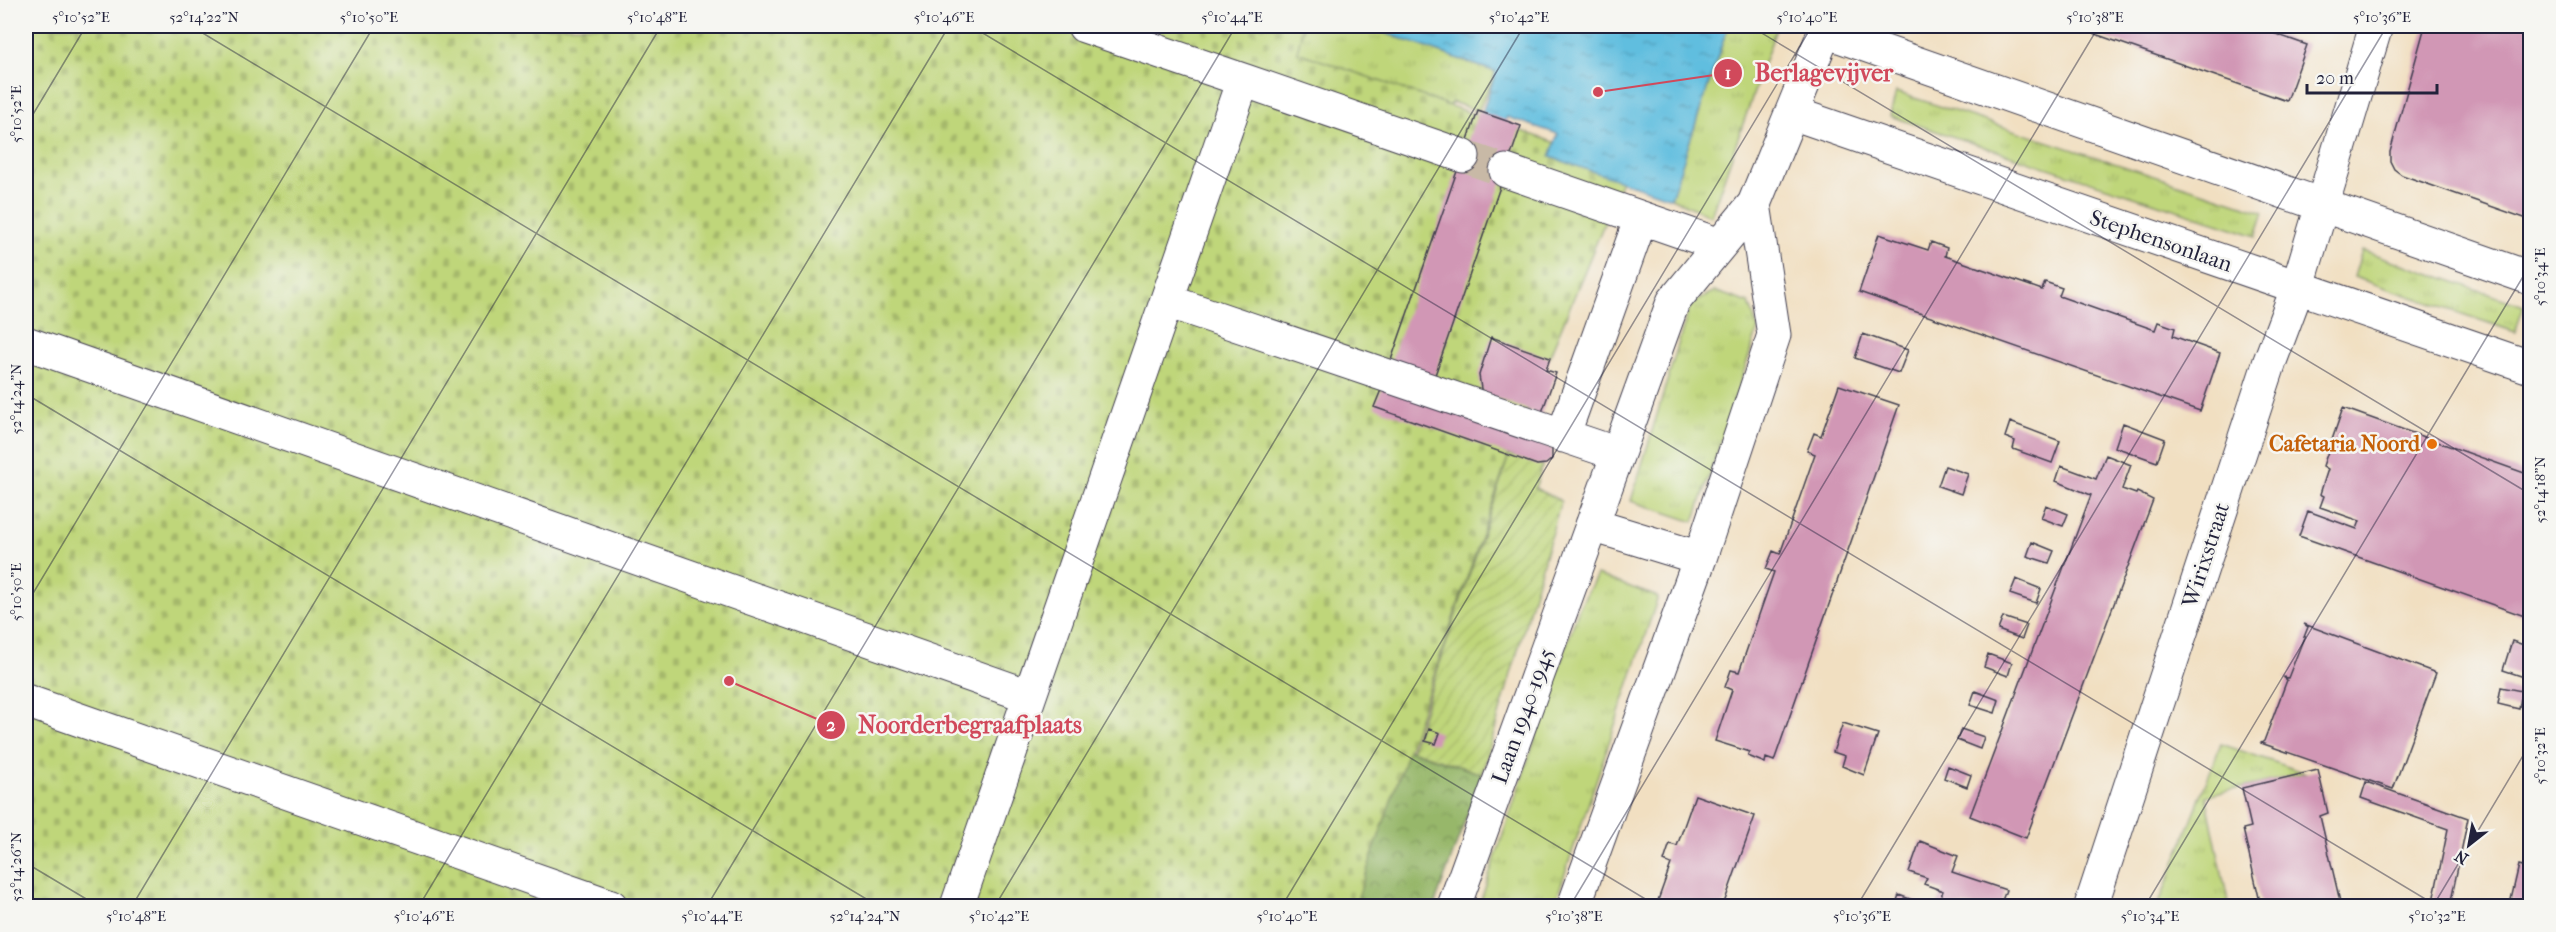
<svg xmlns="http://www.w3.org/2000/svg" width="2556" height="932" font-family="'IM FELL French Canon',serif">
<defs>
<pattern id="grass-tufts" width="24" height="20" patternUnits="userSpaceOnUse" patternTransform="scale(1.5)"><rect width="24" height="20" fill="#bfd67a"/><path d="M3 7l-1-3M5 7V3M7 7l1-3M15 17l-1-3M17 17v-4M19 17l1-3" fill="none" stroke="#a4b76a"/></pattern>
<pattern id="forest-crowns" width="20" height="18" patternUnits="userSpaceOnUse" patternTransform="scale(1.5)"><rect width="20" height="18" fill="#97b76a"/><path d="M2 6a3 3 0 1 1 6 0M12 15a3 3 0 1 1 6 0" fill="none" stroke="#7b9458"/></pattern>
<pattern id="cemetery-stones" width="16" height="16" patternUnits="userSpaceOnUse" patternTransform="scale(1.5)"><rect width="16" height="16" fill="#bfd67a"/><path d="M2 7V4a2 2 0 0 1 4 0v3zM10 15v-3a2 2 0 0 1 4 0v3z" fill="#a4b76a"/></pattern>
<pattern id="garden-furrows" width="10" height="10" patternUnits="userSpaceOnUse" patternTransform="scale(1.5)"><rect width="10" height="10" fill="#bfd67a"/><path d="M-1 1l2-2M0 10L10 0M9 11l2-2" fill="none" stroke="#a4b76a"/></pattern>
<pattern id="water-ripples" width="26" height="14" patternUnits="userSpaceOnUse" patternTransform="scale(1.5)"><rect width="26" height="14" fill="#61bedf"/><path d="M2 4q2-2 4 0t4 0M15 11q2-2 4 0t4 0" fill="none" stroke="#509ab6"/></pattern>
</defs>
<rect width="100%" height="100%" fill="#f6f6f2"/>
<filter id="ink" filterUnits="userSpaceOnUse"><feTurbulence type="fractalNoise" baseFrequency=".0167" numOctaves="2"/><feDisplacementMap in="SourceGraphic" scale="12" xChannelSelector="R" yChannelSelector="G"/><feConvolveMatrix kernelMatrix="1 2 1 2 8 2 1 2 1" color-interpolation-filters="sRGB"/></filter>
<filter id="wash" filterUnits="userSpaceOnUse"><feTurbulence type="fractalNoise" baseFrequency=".008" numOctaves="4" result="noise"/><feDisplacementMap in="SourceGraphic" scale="24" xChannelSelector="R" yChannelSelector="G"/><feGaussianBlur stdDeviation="1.35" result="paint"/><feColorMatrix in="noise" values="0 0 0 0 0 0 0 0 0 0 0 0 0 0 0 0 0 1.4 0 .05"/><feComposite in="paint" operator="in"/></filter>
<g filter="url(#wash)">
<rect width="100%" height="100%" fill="#f1dfc1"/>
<path fill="url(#grass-tufts)" stroke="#707c5a" stroke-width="1.5" d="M1280,26h85l131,46 -18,39 -26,-9 -19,25 -169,-55z
M1728,26h49l-66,190 -40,-18z
M1896,92l368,120 -8,24 -366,-120z
M2362,250l162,56 -9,26 -161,-55z
M1714,291l35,12 9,26 -64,193 -63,-21 59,-196z
M1597,575l61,22 -104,309h-75l100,-298z
M2221,744l85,29 -100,23 23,110h-71z"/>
<path fill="url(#forest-crowns)" stroke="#5c6c52" stroke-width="1.5" d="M1385,742l97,32 -48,132h-105z"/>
<path fill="url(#cemetery-stones)" stroke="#707c5a" stroke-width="1.5" d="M26,26h1277l-6,26 330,116 -118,287 -154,451h-1329z"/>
<path fill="url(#garden-furrows)" stroke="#707c5a" stroke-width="1.5" d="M1509,455l34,10 -8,23 26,13 -79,273 -71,-24z"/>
<path fill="url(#water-ripples)" stroke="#42708d" stroke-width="1.5" d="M1365,26h363l-57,172 -121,-41 8,-23 -51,-17 -2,4 -23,-8 14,-41z"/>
<g id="blocks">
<path fill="#d197b5" d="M2072,26h181l54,19 -20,56z
M2425,26h105v194l-128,-45 -8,-6 -4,-8v-9z
M1478,111l43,15 -87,252 -44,-15z
M1879,234l49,16 3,-8 16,6 -2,8 97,34 3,-8 17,6 -3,8 96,34 3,-8 17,6 -2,8 47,17 -20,58 -341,-119z
M1863,334l45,16 -9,23 -44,-15z
M1491,337l59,21 -4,12 10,3 -15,42 -57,-21 -3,-5 -2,-14z
M1383,385l169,63v11l-6,5 -9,1 -163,-58z
M1839,385l60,20 -125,356 -8,-3 -1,5 -17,-7 2,-4 -35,-11 17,-51 -7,-3 6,-17 8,2 35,-100 -8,-3 7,-18 7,3 35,-100 -8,-3 7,-18 7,3z
M2343,408l187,67v143l-231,-82 9,-25 49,18 3,-8 -40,-14 4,-11 -4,-2 8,-25 -5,-3z
M2010,422l50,19 -8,22 -39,-14 2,-8 -10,-4z
M2123,423l42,16 -8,23 -42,-15z
M2106,455l25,10 -9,24 14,5 1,-2 16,8 -127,338 -56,-22 121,-321 -35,-14 5,-15 35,13z
M1945,466l23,8 -7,20 -23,-8z
M2046,505l22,9 -5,12 -22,-8z
M2032,542l22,9 -5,12 -22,-7z
M2016,579l25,10 -5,14 -26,-9z
M2003,617l24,8 -5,14 -24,-9z
M2304,624l132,49 -43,116 -132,-46 3,-2 23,-61 -4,-3 5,1 20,-51z
M2512,641l18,6v32l-27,-9z
M1988,654l24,9 -4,13 -24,-9z
M2501,687l21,4 -3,18 -21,-5z
M1975,691l24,9 -4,13 -25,-8z
M1843,723l35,11 -14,41 -22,-9 3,-10 -12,-4z
M1429,729l11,4 -4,11 -11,-3z
M1961,729l23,8 -4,12 -23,-9z
M1948,766l23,9 -4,12 -23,-9z
M2318,770l10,43 -8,3 21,90h-80l-18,-77 8,-2 -9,-39z
M2366,782l102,36 -18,88h-18l16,-77 -87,-31z
M1695,795l60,21 -32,90h-67l15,-42 -7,-3 5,-15 1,-2 7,2z
M1920,841l38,15 -6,16 54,18 -6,16h-63l6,-15 -19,-7 3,-6 -18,-6z
M2529,852l1,54 -20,-2 9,-39 7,2z
M1899,895l24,9 -1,2h-27z"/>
</g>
</g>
<g filter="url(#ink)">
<use href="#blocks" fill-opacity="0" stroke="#413e4f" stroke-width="1.5"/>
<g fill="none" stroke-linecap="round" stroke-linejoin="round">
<path stroke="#c8b9a6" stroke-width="33" stroke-dasharray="33 16" stroke-linecap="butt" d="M1463,156l43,15"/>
<defs>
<path id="minor" d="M1825,31l705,247
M1243,80l220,76
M1792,113l738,254
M1506,171l214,74
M1167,301l451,153
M26,343l1003,353
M1563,436l78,-218
M1592,525l108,33
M26,701l585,205
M957,906l286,-826 -159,-54
M1454,906l219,-604 81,-98 73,-178
M1574,906l126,-348 74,-223 -20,-131
M2091,906l179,-545 27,-72 79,-263"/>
</defs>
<use href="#minor" stroke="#413e4f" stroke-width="35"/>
<use href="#minor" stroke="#fff" stroke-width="33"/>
</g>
</g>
<path fill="none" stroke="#22223b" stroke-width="1.5" stroke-opacity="0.45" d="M191,26l1466,880M971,26l1466,880M1750,26l780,468M26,126l60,-100M26,394l852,512M26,605l348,-579M26,863l72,43M132,906l529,-880M419,906l530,-880M707,906l529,-880M995,906l529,-880M1282,906l530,-880M1570,906l529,-880M1857,906l530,-880M2145,906l385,-641M2433,906l97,-162"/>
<circle fill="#e8710a" stroke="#f6f6f2" stroke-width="2" cx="2432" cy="444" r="6"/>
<g text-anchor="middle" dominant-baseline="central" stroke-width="5" stroke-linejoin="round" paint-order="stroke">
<g font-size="22" fill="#22223b" stroke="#f6f6f2">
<text transform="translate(2161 241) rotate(19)">Stephensonlaan</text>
<text transform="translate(2206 555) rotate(-72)">Wirixstraat</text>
<text transform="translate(1523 716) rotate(-70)">Laan 1940-1945</text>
</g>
<g font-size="22" font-weight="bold" fill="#c56008" stroke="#f6f6f2" text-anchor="end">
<text x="2420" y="444">Cafetaria Noord</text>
</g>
</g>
<path fill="none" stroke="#d1495b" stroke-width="2" d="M1598 92L1728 73M729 681L831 725"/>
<g fill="#d1495b" stroke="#f6f6f2" stroke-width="2">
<circle cx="1598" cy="92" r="6"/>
<circle cx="729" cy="681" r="6"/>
<circle cx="1728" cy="73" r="15"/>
<circle cx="831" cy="725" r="15"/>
</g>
<g font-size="18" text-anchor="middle" font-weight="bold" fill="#fff">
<text x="1728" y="79">1</text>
<text x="831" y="731">2</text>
</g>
<g font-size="24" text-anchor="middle" font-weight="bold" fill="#d1495b" stroke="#f6f6f2" stroke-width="5" stroke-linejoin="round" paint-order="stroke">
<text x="1824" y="81">Berlagevijver</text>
<text x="970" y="733">Noorderbegraafplaats</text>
</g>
<rect width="2556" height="932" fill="none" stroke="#f6f6f2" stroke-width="66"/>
<g transform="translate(2469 845) rotate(211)" stroke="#f6f6f2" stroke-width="4.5" paint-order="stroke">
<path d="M0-4.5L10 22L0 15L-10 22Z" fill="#22223b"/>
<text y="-9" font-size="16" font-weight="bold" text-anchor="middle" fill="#22223b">N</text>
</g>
<path d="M2307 84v9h130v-9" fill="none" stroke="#22223b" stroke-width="3"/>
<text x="2316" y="84" font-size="18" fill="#22223b" stroke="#f6f6f2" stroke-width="4.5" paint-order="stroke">20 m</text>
<rect x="33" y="33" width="2490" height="866" fill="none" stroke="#22223b" stroke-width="2"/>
<g font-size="15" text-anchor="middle" fill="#22223b">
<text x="81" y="22">5°10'52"E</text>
<text x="204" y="22">52°14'22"N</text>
<text x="369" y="22">5°10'50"E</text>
<text x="657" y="22">5°10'48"E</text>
<text x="944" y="22">5°10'46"E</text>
<text x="1232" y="22">5°10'44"E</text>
<text x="1519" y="22">5°10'42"E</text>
<text x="1807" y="22">5°10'40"E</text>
<text x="2095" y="22">5°10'38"E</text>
<text x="2382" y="22">5°10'36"E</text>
<text transform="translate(16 114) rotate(-90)" y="5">5°10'52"E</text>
<text transform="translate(2540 277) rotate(-90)" y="5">5°10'34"E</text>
<text transform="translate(16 399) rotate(-90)" y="5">52°14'24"N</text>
<text transform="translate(2540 490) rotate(-90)" y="5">52°14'18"N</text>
<text transform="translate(16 592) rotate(-90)" y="5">5°10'50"E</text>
<text transform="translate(2540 756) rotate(-90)" y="5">5°10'32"E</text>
<text transform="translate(16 867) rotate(-90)" y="5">52°14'26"N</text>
<text x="136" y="921">5°10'48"E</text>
<text x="424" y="921">5°10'46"E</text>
<text x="712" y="921">5°10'44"E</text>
<text x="865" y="921">52°14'24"N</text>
<text x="999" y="921">5°10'42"E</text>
<text x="1287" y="921">5°10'40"E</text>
<text x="1574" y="921">5°10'38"E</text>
<text x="1862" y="921">5°10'36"E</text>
<text x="2150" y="921">5°10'34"E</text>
<text x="2437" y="921">5°10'32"E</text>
</g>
</svg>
